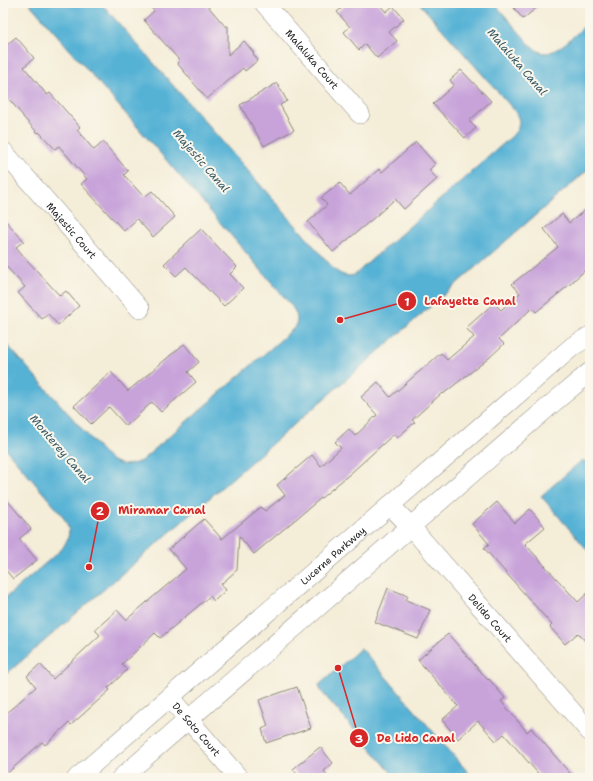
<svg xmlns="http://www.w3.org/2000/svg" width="593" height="781" font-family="'Shantell Sans',sans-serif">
<rect width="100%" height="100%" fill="#fbf7ec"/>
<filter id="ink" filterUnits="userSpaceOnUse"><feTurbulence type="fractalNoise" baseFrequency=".025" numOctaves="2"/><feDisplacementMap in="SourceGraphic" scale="8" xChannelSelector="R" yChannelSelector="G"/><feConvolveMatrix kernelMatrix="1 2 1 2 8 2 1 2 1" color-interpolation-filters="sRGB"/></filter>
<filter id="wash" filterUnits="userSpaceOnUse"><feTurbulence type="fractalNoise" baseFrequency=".012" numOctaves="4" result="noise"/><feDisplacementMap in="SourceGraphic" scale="16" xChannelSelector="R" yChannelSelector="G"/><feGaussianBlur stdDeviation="0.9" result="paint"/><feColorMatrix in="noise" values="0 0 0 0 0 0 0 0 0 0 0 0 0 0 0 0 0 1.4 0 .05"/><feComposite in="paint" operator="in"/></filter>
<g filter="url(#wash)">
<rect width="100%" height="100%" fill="#f4edd8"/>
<path fill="#57b2d5" stroke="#3a6778" d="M29,3h72l232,265c5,5 13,10 21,7 2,-1 5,-4 7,-6l150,-132c10,-10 10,-16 3,-27l-95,-107h75l38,44c4,3 9,6 14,6 12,0 34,-23 44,-32v147l-587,509v-77l59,-51c9,-14 9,-20 0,-34l-59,-69v-106l104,117c12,9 20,10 34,4l151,-131c1,-1 3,-3 4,-5 3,-7 -1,-14 -5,-20l-124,-144z
M581,461h4l5,6v86l-49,-57z
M361,648l112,130h-77l-75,-87 -2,-6z"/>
<g id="blocks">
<path fill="#c7a3da" d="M147,3h58l20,23h3v29l16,-14 10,12 -1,1 5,6 -13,11 -2,-3 -36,31 -30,-36 3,-2 -36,-41 10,-9z
M348,3h30l8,9 7,-6 11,13 -15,13 8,9 -20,17 -12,-14 -6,6 -15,-18 6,-5 -13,-15z
M510,3h32l-19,16z
M16,37l18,21 -10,9 23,28 3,-2 30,34 -3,3 17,20 9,-8 25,29 -4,4 20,22 8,-6 23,26 -22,20 -16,-18 -13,12 -43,-47 6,-5 -28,-33 -4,3 -16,-17 -1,1 -15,-16v-1l-20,-24v-44z
M461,70l30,31 -22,20 7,7 -11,10 -32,-34 21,-19 -4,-5z
M277,83l10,18 -7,4 14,25 -30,16 -24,-41z
M416,142l19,22 -6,6 8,9 -33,30 -9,-10 -19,17 -43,36 -25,-30 19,-17 -6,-7 19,-15 10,12 29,-26 3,3z
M590,206v60l-17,15h1l-38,31 -4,-4 -33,31 5,5 -15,14 -46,36 -1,-1 -30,27 3,2 -18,16 -3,-4 -43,39 -97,81 -15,-18 -2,34 -16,14 5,6 -12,11 -4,-5 -50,42 -5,-5 -33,31 5,6 -19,18 2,2 -39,35 -2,-2 -24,22 -3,-3 -39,35v-61l33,-29 -9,-11 13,-12 13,15 47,-44 -5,-5 22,-20 9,10 60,-51 -17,-20 35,-30 18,20 39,-32 4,4 20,-16 -8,-10 35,-30 9,11 20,-18 -6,-6 14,-13 6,7 22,-21 -16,-18 17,-15 12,15 51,-44 6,7 27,-23 -8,-9 28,-25 7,7 19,-17 -8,-9 46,-37 -14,-18 18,-15 7,9z
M3,218l21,23 -8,6 11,13 33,36 6,-5 13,15 -21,19 -10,-11 -6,5 -24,-26 7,-6 -22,-24z
M201,229l36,38 -7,7 13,14 -19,18 -38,-39 -10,9 -12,-12z
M184,344l15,18 -11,10 8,10 -35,30 -9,-10 -26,24 -17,-19 -18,17 -17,-18 37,-34 17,19z
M3,495l28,34 -12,10 18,21 -24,19 -10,-12z
M497,502l18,21 15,-14 15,18 -20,17 53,58 12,-11v55l-12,-13 -13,11 -15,-17 2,-2 -68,-77 5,-4 -17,-20z
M388,588l20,8 -2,4 24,10 -12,29 -43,-17z
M448,634l40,46 1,-1 16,19 -4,3 26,31 4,-4 43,50h-32l-38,-44 -8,7 -18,-20 -20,18 -16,-19 16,-14 -40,-46z
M297,687l14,41 -45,15 -4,-14 6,-3 -9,-26z
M320,747l13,16 -9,8 6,7h-30l-7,-9z"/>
</g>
</g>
<g filter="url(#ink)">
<use href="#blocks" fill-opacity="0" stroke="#88847a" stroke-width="1"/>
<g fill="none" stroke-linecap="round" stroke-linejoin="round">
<defs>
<g id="minor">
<path id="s1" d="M264,3l96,111"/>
<path id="s2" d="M3,151l137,158"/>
<path id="s3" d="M390,505l21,22 179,205"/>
<path id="s4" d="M170,698l69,80"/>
<path id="s5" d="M77,778l496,-432 17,-10"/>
<path d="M121,778l433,-376 36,-30"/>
</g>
</defs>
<use href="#minor" stroke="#88847a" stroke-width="20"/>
<use href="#minor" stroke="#fff" stroke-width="19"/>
</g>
</g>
<g text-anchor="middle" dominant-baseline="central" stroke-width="4" stroke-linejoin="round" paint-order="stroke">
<g font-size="10" fill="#1c1c1c" stroke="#fbf7ec">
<text stroke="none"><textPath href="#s1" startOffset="74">Malaluka Court</textPath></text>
<text stroke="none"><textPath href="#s2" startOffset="105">Majestic Court</textPath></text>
<text stroke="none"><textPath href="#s5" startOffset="339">Lucerne Parkway</textPath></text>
<text stroke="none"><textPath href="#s3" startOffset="151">Delido Court</textPath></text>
<text stroke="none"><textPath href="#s4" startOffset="41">De Soto Court</textPath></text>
</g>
<g font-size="11" font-style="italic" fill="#345866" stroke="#fbf7ec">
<text transform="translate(517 62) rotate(49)">Malaluka Canal</text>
<text transform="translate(201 161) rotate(49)">Majestic Canal</text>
<text transform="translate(60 449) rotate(49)">Monterey Canal</text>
</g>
</g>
<path fill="none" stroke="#d62828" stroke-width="1.5" d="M340 320L407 301M89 567L100 511M338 668L359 738"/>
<g fill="#d62828" stroke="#fbf7ec" stroke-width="1.5">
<circle cx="340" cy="320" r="4"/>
<circle cx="89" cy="567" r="4"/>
<circle cx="338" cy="668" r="4"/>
<circle cx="407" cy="301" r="10"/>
<circle cx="100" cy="511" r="10"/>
<circle cx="359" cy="738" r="10"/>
</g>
<g font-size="12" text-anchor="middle" font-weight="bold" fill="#fff">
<text x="407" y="306">1</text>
<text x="100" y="515">2</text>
<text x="359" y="743">3</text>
</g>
<g font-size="11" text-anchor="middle" font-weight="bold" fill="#d62828" stroke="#fbf7ec" stroke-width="4" stroke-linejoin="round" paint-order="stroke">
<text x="470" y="305">Lafayette Canal</text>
<text x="162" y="514">Miramar Canal</text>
<text x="416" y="742">De Lido Canal</text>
</g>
<rect width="593" height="781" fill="none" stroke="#fbf7ec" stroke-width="16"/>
</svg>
